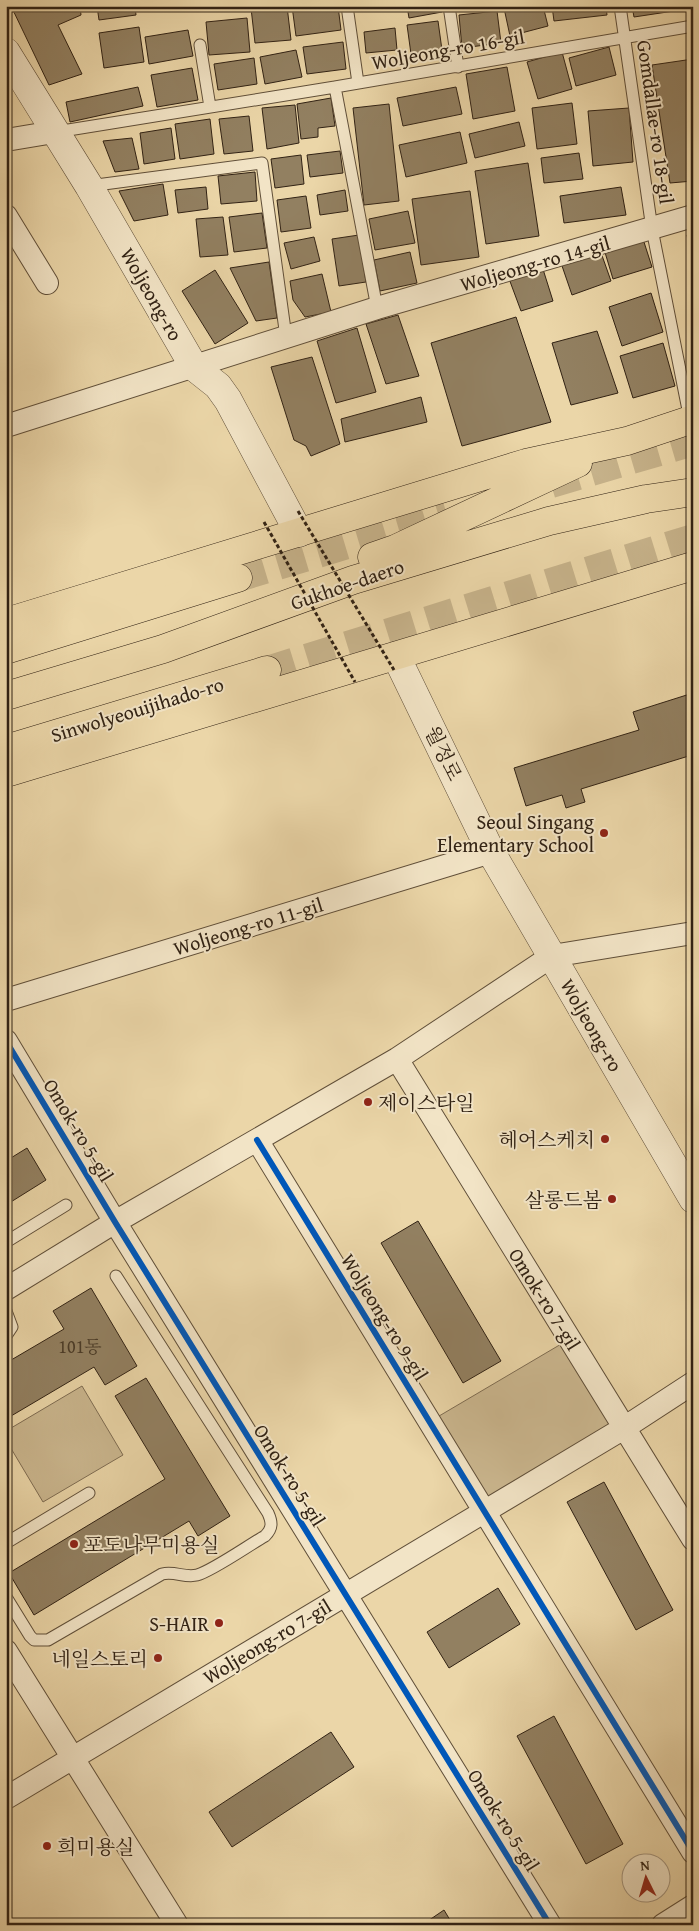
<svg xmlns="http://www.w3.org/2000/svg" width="699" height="1931" font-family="'Gentium Book Plus','Noto Serif KR',serif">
<rect width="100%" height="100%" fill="#ebd6a8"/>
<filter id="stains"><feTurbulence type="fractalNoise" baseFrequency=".004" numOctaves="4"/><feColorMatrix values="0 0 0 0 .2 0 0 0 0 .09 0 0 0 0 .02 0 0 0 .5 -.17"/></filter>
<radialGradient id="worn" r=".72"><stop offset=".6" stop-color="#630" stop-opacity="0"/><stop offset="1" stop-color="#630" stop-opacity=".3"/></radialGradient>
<path fill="#cbb78f" stroke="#7e6c52" d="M568,1340l52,87 -134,79 -52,-87z
M82,1386l41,69 -80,47 -37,-62v-9z"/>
<path fill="#928061" stroke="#312214" d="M11,6h69l1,9 -23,10 24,49 -33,11z
M97,6h38l1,9 -37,5z
M287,6l4,34 -36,3 -4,-35z
M292,6h46l3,24 -45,6z
M367,6h34v2l-33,3z
M407,6h34l1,6 -33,6z
M511,6h32l5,20 -38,10 -6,-28z
M552,6h54l1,9 -53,6z
M632,6h41l1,5 -40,6z
M497,11l4,32 -39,5 -3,-33z
M247,18l3,34 -41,3 -3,-33z
M438,21l4,29 -31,4 -4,-29z
M139,27l5,35 -40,6 -5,-35z
M395,28l2,22 -31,3 -2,-21z
M188,30l5,26 -44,8 -4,-27z
M343,42l3,27 -39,5 -4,-27z
M609,47l7,28 -40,11 -7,-28z
M296,50l6,27 -37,7 -5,-27z
M562,52l10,37 -34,10 -11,-37z
M254,58l3,26 -39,6 -4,-26z
M693,59v122l-23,2 -18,-118z
M507,67l8,44 -42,8 -7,-45z
M192,68l6,32 -41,7 -6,-32z
M138,87l5,19 -73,16 -4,-20z
M456,87l6,27 -59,12 -6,-28z
M331,98l4,28 -17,2v9l-17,2 -4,-35z
M572,103l5,41 -40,5 -5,-41z
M389,104l10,97 -35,4 -11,-97z
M295,105l4,38 -32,6 -5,-41z
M629,108l4,54 -40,4 -5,-55z
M249,116l4,35 -29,3 -5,-35z
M210,119l4,35 -34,5 -5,-35z
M519,122l6,24 -50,12 -6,-24z
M171,128l4,31 -31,5 -4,-31z
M460,132l7,31 -61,14 -7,-32z
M132,138l7,31 -24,3 -12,-31z
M340,151l3,22 -33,4 -3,-22z
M579,153l4,26 -39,4 -3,-25z
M301,155l3,29 -29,4 -4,-29z
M528,163l11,73 -53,8 -11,-73z
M255,172l2,29 -36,3 -3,-28z
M163,184l5,31 -34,6 -15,-30z
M206,187l2,22 -30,4 -3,-23z
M621,187l5,28 -62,8 -4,-27z
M345,190l3,21 -28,4 -3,-20z
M470,191l9,66 -58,8 -9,-66z
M306,196l5,32 -30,4 -4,-32z
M408,211l7,32 -40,7 -6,-31z
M262,213l5,35 -33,4 -5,-35z
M223,217l5,38 -28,2 -4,-38z
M693,234v28h-1l-5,-27z
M359,235l7,47 -27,4 -7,-47z
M314,237l6,24 -29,8 -7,-26z
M643,239l9,28 -39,12 -9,-30z
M599,247l12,34 -39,14 -12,-35z
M410,252l7,31 -37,8 -6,-31z
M269,262l8,56 -21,3 -26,-53z
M542,266l11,35 -32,10 -13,-35z
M215,270l33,53 -33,21 -33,-53z
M322,274l9,38 -26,5 -12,-17 -3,-19z
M651,293l12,39 -41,14 -13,-39z
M398,315l21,61 -33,8 -20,-60z
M516,317l35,105 -89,24 -31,-103z
M357,328l19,64 -40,11 -19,-62z
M597,331l21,62 -47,12 -19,-62z
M663,343l12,43 -42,12 -13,-42z
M312,357l28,87 -29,12 -5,-10 -12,-6 -23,-73z
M421,397l6,25 -82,20 -4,-23z
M693,693v64l-1,-2 -111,34 4,13 -19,6 -4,-13 -36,11 -12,-38 125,-38 -6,-18z
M27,1148l19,32 -40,25v-44z
M418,1221l83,140 -38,22 -82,-140z
M91,1288l46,78 -32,19 -11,-18 -88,52v-56l58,-34 -11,-18z
M146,1378l84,138 -32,20 -9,-15 -155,94 -25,-42 156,-94 -50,-83z
M604,1482l69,128 -37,20 -69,-128z
M498,1588l22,36 -71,44 -22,-36z
M554,1716l69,128 -37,20 -69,-128z
M331,1732l23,35 -122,80 -23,-35z
M444,1910l9,15h-31z"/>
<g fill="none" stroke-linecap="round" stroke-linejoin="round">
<path stroke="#c6b28a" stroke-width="28" stroke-dasharray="28 14" stroke-linecap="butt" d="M551,484l142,-42
M238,578l209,-63
M267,670l426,-132"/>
<defs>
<path id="service" d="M347,6l11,77
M449,6l9,61
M620,6l32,223 38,191
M200,45l10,62
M335,87l42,221
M56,132l279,-45 358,-61
M89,186l173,-23 24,174
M6,1242l60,-37
M6,1311l6,16 -6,9
M6,1543l83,-50
M6,1597l24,39 4,4h14l114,-66c13,-3 23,4 35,1 15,-4 52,-30 68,-39 8,-8 7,-14 3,-23l-152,-237"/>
<path id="minor" d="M6,140l48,-8
M6,216l41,67
M6,426l371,-118 316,-92
M6,1000l485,-148
M6,1041l109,181 435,703
M397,1059l296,480
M257,1140l436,712
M6,1289l109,-67 282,-163 155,-103 141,-23
M6,1651l171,274
M6,1798l618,-370 69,-45
M663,1925l30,-19"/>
<path id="tertiary" d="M6,52l83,134 105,181 24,19 10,14 71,133
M396,656l95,196 202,347"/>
<path id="primary" d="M372,557l23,-8 183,-86
M6,622l520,-159 101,-22 66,-22
M6,696l157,-47 190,-69 196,-59 97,-22 47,-7
M6,773l687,-207"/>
<path id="trunk" d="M6,650l232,-72
M6,749l261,-79"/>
</defs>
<use href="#service" stroke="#604f39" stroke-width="13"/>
<use href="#minor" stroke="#604f39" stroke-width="24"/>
<use href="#tertiary" stroke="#604f39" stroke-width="29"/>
<use href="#primary" stroke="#312214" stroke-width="29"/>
<use href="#trunk" stroke="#312214" stroke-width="29"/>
<use href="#service" stroke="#f2e4c6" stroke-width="11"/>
<use href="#minor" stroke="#f2e4c6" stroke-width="22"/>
<use href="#tertiary" stroke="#f2e4c6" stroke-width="28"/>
<use href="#primary" stroke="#ebd6a8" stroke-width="28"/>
<use href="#trunk" stroke="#ebd6a8" stroke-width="28"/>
<path stroke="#312214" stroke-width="3" stroke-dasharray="4 2.5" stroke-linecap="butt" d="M298,511l96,159
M264,522l91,160"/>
<defs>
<path id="cycleway" d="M6,1041l109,181 435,703
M257,1140l436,712"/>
</defs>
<use href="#cycleway" stroke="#f2e4c6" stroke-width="9"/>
<use href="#cycleway" stroke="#0057b8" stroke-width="6"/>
</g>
<g fill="#8f2418" stroke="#f2e4c6" stroke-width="2">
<circle cx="604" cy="833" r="5"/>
<circle cx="368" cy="1102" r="5"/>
<circle cx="605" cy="1139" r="5"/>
<circle cx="612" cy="1199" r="5"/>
<circle cx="74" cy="1544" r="5"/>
<circle cx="219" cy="1623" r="5"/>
<circle cx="158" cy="1658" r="5"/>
<circle cx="47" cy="1846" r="5"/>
</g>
<g text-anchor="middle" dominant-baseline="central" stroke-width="4" stroke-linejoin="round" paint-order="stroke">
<g font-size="18" fill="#493a27">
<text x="80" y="1346">101동</text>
</g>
<g font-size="20" fill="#312214" stroke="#f2e4c6">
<text transform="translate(448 49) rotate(-10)">Woljeong-ro 16-gil</text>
<text transform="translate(656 122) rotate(82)">Gomdallae-ro 18-gil</text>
<text transform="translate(535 263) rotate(-16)">Woljeong-ro 14-gil</text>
<text transform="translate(152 294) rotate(60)">Woljeong-ro</text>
<text transform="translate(347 584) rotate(-19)">Gukhoe-daero</text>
<text transform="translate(137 709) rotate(-17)">Sinwolyeouijihado-ro</text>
<text transform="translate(444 753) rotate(64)">월정로</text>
<text transform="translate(248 926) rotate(-17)">Woljeong-ro 11-gil</text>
<text transform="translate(592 1025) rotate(60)">Woljeong-ro</text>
<text transform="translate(79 1130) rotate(59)">Omok-ro 5-gil</text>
<text transform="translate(545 1299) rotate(58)">Omok-ro 7-gil</text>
<text transform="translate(385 1317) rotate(58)">Woljeong-ro 9-gil</text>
<text transform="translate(290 1475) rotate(58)">Omok-ro 5-gil</text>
<text transform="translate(267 1641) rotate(-31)">Woljeong-ro 7-gil</text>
<text transform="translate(504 1820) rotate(58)">Omok-ro 5-gil</text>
</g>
<g font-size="20" fill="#312214" stroke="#f2e4c6" text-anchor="end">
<text x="594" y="821">Seoul Singang<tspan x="594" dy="23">Elementary School</tspan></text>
<text x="378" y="1102" text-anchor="start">제이스타일</text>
<text x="595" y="1139">헤어스케치</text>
<text x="602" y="1199">살롱드봄</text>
<text x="84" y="1544" text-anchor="start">포도나무미용실</text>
<text x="209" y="1623">S-HAIR</text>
<text x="148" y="1658">네일스토리</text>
<text x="57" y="1846" text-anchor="start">희미용실</text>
</g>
</g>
<rect width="699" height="1931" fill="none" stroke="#ebd6a8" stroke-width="25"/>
<rect x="8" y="8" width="684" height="1916" fill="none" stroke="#312214" stroke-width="2.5"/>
<rect x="12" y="12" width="674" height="1906" fill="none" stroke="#312214"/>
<g transform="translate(646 1878) rotate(355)"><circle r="24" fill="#f2e4c6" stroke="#a5967f"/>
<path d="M0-4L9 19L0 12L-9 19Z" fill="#8f2418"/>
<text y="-8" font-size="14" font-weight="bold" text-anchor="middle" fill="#312214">N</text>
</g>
<rect width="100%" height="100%" filter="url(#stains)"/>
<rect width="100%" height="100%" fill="url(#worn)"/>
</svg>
